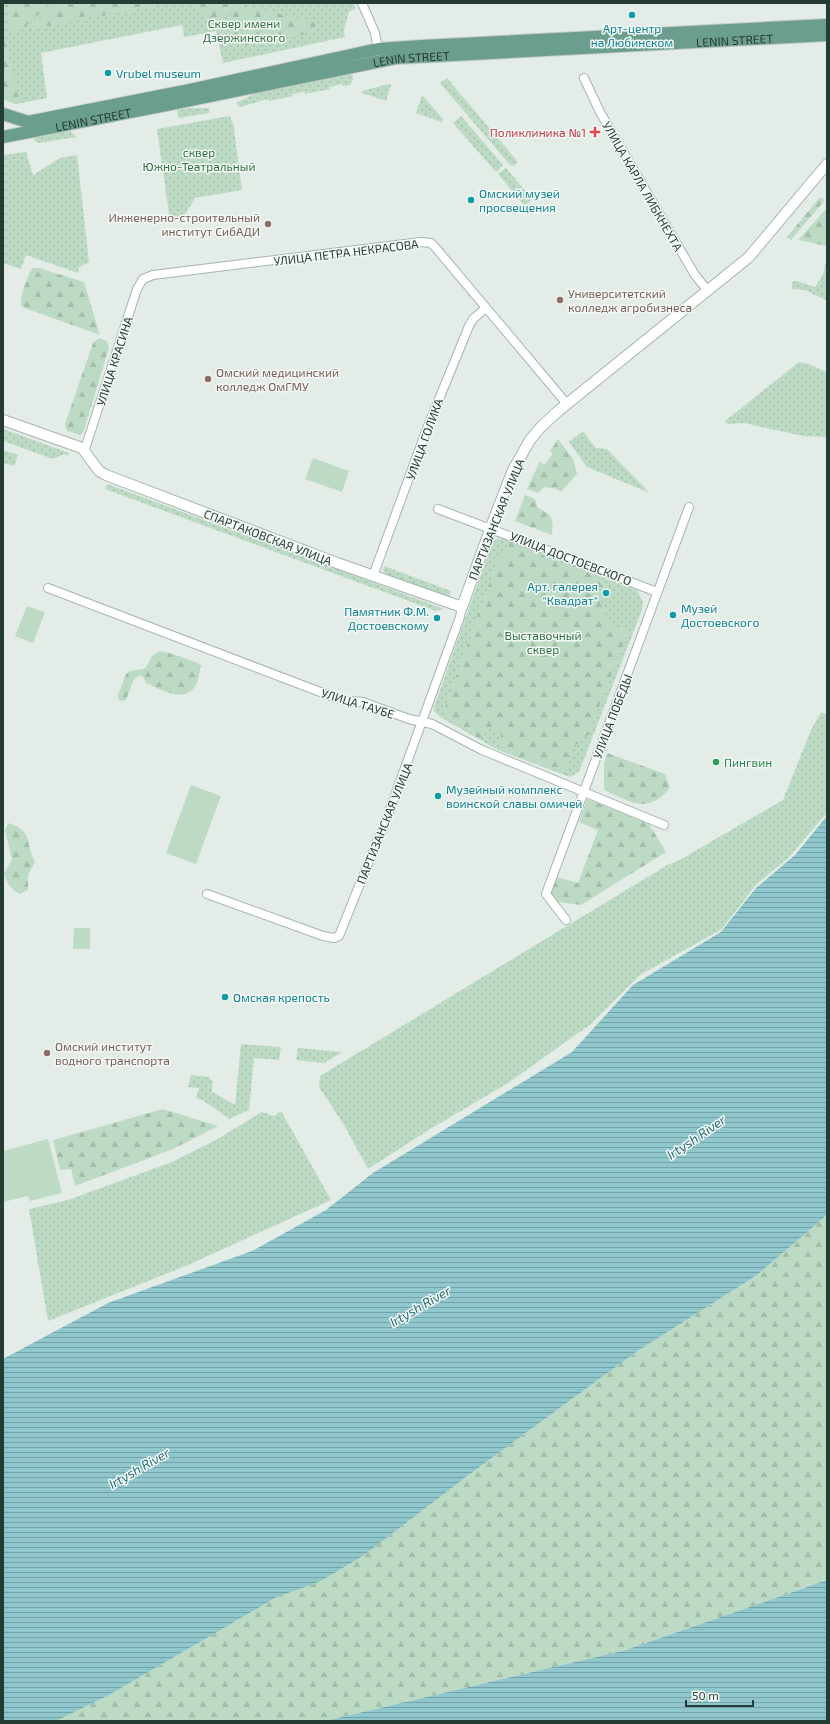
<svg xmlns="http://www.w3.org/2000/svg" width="830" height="1724" font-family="'Exo 2',sans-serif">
<defs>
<pattern id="grass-dots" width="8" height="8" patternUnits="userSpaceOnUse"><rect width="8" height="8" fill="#bddbc4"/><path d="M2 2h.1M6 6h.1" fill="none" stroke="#a2bda9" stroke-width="1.8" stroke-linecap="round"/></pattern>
<pattern id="forest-firs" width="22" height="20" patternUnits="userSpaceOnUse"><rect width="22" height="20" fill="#bddbc4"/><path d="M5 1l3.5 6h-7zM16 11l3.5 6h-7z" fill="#a2bda9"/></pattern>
<pattern id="water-rules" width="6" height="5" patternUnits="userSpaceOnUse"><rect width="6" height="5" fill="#8fc7cd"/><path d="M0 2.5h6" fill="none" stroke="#75a3a7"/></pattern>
</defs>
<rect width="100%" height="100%" fill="#e3ece7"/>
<path fill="url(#grass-dots)" d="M3,3h350l3,5 -7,4 -5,18 1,7 -122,26 -7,-32 -32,6 -2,-12 -141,28 6,45 -32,6 -12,-5z
M352,72l1,8 -3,5 -7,1 -1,-2 -13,3 1,2 -25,5 -1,-2 -12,2 1,2 -24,5 -1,-2 -28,8 -4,-4 18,-9 86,-21z
M447,78l71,84 -4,4 -4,-1 -70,-82z
M389,84l2,1 -5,16 -24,-8v-2z
M422,95l21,24 -1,3 -26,-9z
M190,108h19v5l-30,5 -2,-8z
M230,116l2,7 1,-1 9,68 -47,8 -13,21 -12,2 -13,-92z
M461,116l42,49 -7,7 -43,-49z
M69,130l8,7 -38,6 -5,-3 2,-4z
M26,152l7,23 27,-17 17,-3 12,107 -10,5 -1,6 -52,-18 -5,14 -18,-6v-108z
M506,168l26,31 -7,7 -27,-32z
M825,264h2v37l-22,-11 -13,-1v-7l5,-1 18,6 8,-12z
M799,362l9,2 19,8v65l-24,-1 -59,-13 -16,1 -3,-3z
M3,429l66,24 -1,3 -4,-2 -11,5 -50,-18z
M583,431l13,17 11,1 43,44 -63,-26 -18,-25z
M3,450l15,5 -4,11 -11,-3z
M107,484l337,125 -8,2 -331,-122z
M496,539h9l133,52 5,12 -1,7 -63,162 -9,5 -72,-27 -58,-33 -7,-7 59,-167z
M384,566l67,25 -2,5h-4l-56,-19 -6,-6z
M821,712l6,3v98l-38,44 -34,29 -33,43 -82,46 -49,49 -83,59 -81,48 -59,38 -24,-44 -25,-38 1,-11 349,-212 7,-2 107,-62 28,-70z
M241,1044l40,3 -2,13 -25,-2 -5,52 -20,9 -25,-18 -8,-3 3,-10 -11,-1 3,-12 19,2v3l3,1 -1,11 23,13z
M298,1048l44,4 -18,11 -28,-3z
M281,1111l50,89 -143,65 -140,56 -19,-112 39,-9 104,-38 42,-21 48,-29 12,4z"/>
<path fill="url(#forest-firs)" d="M5,3h45l-28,26 -11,3z
M55,3h101l1,3 -122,22 -2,-2v-3z
M199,3h35l-12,19 -31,-15z
M237,4l80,19 -5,8 -6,3 -59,11 -10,-5 -13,-16z
M3,37h1l5,27h2l9,39 -5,1 -12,-5z
M820,197l5,3 -34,40 -4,-3z
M827,208v38l-29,-6z
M33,268h6l45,14 16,53 -78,-28c-4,-6 6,-34 11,-39z
M99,338l8,3 2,7 -25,82 -4,5 -13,-4 -2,-7 28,-81z
M558,439l15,20 4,15 -16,18 -4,-3 -13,-2 -6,6 -11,-4 13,-28 4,4 9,-11 -3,-3z
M525,495l10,4 3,9c16,8 15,10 14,27l-37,-14z
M510,542l93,36 -3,25 11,23 18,4 -41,105 -14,12 -9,27 -65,-24 1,-17 -10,-5 -11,11 -38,-23 56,-157 6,-3z
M160,651l13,3 25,9 3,3c-2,6 -2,14 -5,19 -12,20 -35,4 -50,-2l-2,-5 -4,-3 -6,4 -8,21 -4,1 -4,-2v-4l8,-21 4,-3 14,-2 4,-5 4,-8z
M607,753l58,21 5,14c-23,27 -39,14 -66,2v-26z
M587,799l62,25 17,28 -85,53 -23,-3 -8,-8 7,-17 21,6 20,-53 -19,-8z
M9,823c25,9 16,20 26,39l-7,13v15l-8,4c-9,-4 -13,-11 -16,-20l8,-14 -7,-30z
M163,1109l55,17 -45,23 -98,37 -4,-17 -11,1 -7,-30z
M827,1215v365l-201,70 -301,71h-269l53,-26 168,-98 42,-15 44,-26 103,-79 170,-125 121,-77z"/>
<path fill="#bddbc4" d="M313,458l36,13 -7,21 -37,-13z
M27,606l18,6 -12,31 -18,-7z
M191,785l30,11 -25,68 -30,-11z
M74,928h16v21h-17z
M48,1139l14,54 -32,8 -2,-5 -25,6v-51z"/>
<path fill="url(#water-rules)" d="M827,816v399l-70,60 -121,77 -170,125 -103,79 -44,26 -42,15 -168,98 -53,26h-53v-362l105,-56 144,-52 74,-41 47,-37 199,-121 61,-67 88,-53 35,-44 39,-33z
M827,1580v141h-502l301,-71z"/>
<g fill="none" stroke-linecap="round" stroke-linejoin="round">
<defs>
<path id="minor" d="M362,3l13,30 3,16
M584,78l16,34 95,163 13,16
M85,449l52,-160 6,-10 10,-4 268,-33 10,1 4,4 132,157
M438,509l219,83
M373,576l55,-150 41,-100 4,-7 13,-11
M48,588l288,110 13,3 14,1 46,17 23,5 50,26 182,75
M207,894l116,42 11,2 5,-2 40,-100 3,-5 78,-214 2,-10
M566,920l-20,-26 143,-387"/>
<path id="tertiary" d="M3,420l79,28 17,23 7,4 231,88 125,44 33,-91 18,-46 17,-30 10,-12 17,-16 192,-155 78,-93"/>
<g id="primary">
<path d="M3,114l25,8 162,-32 161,-35 27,-6 45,-3 404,-21"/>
<path id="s1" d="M3,137l163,-32 230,-47 431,-23"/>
</g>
</defs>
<use href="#minor" stroke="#a6b4ae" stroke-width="10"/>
<use href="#tertiary" stroke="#a6b4ae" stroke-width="12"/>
<use href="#primary" stroke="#c2c8c6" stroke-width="14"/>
<use href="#minor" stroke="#fff" stroke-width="8"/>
<use href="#tertiary" stroke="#fff" stroke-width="10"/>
<use href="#primary" stroke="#6b9e8e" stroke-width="12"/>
</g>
<g fill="#0f9aa8" stroke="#f3f8f6" stroke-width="1.5">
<circle cx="632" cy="15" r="4"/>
<circle cx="108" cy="73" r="4"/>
<circle cx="471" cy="200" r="4"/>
<circle cx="606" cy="593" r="4"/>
<circle cx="673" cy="615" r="4"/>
<circle cx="437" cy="618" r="4"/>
<circle cx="438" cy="796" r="4"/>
<circle cx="225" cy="997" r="4"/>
</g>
<path fill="#e0444e" stroke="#f3f8f6" stroke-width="1.5" d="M593 126h4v4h4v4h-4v4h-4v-4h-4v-4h4z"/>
<g fill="#8d6e63" stroke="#f3f8f6" stroke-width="1.5">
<circle cx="268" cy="224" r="4"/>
<circle cx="560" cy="300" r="4"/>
<circle cx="208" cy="379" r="4"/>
<circle cx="47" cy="1053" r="4"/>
</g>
<circle fill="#2e9e5b" stroke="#f3f8f6" stroke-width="1.5" cx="716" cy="762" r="4"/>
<g text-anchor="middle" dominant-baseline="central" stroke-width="3" stroke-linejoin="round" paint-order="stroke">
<g font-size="12" fill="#317045" stroke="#f3f8f6">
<text x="244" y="23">Сквер имени<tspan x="244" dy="14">Дзержинского</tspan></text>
<text x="199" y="152">сквер<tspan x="199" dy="14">Южно-Театральный</tspan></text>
<text x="543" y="635">Выставочный<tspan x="543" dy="14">сквер</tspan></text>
</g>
<g font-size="12" fill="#0d838f" stroke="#f3f8f6" text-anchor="start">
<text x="632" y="28" text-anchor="middle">Арт-центр<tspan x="632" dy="14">на Любинском</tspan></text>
<text x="116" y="73">Vrubel museum</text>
<text x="479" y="193">Омский музей<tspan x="479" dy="14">просвещения</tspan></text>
<text x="598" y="586" text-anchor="end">Арт. галерея<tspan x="598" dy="14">"Квадрат"</tspan></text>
<text x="681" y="608">Музей<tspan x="681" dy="14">Достоевского</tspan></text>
<text x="429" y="611" text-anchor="end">Памятник Ф.М.<tspan x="429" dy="14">Достоевскому</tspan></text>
<text x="446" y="789">Музейный комплекс<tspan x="446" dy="14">воинской славы омичей</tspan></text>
<text x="233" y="997">Омская крепость</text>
</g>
<g font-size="12" fill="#243c34" stroke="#f3f8f6">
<text stroke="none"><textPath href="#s1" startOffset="740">LENIN STREET</textPath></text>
<text stroke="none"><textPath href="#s1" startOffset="416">LENIN STREET</textPath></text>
<text stroke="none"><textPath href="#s1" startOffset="92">LENIN STREET</textPath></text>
<text transform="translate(643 186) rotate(60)">УЛИЦА КАРЛА ЛИБКНЕХТА</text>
<text transform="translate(346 252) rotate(-7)">УЛИЦА ПЕТРА НЕКРАСОВА</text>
<text transform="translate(114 361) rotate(-72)">УЛИЦА КРАСИНА</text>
<text transform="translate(424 439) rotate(-70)">УЛИЦА ГОЛИКА</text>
<text transform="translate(496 519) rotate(-68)">ПАРТИЗАНСКАЯ УЛИЦА</text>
<text transform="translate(268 537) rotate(21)">СПАРТАКОВСКАЯ УЛИЦА</text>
<text transform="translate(571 558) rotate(21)">УЛИЦА ДОСТОЕВСКОГО</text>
<text transform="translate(358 703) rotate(17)">УЛИЦА ТАУБЕ</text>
<text transform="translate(612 716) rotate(-69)">УЛИЦА ПОБЕДЫ</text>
<text transform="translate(384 823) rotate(-68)">ПАРТИЗАНСКАЯ УЛИЦА</text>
</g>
<g font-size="12" fill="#be3a42" stroke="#f3f8f6" text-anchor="end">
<text x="586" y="132">Поликлиника №1</text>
</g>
<g font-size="12" fill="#785e54" stroke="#f3f8f6" text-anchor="start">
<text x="260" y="217" text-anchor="end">Инженерно-строительный<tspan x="260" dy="14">институт СибАДИ</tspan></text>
<text x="568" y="293">Университетский<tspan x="568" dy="14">колледж агробизнеса</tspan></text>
<text x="216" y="372">Омский медицинский<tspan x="216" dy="14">колледж ОмГМУ</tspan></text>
<text x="55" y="1046">Омский институт<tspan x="55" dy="14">водного транспорта</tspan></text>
</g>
<g font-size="12" fill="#27864d" stroke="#f3f8f6" text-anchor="start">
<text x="724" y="762">Пингвин</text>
</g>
<g font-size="13" font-style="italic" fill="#226b74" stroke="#f3f8f6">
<text transform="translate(696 1137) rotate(-34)">Irtysh River</text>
<text transform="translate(420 1306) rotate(-30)">Irtysh River</text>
<text transform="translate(139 1468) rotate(-30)">Irtysh River</text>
</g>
</g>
<rect width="830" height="1724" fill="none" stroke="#243c34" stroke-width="8"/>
<path d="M686 1700v6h67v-6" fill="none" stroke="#243c34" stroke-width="2"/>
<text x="692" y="1700" font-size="12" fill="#243c34" stroke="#f3f8f6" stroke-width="3" paint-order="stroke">50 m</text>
</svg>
